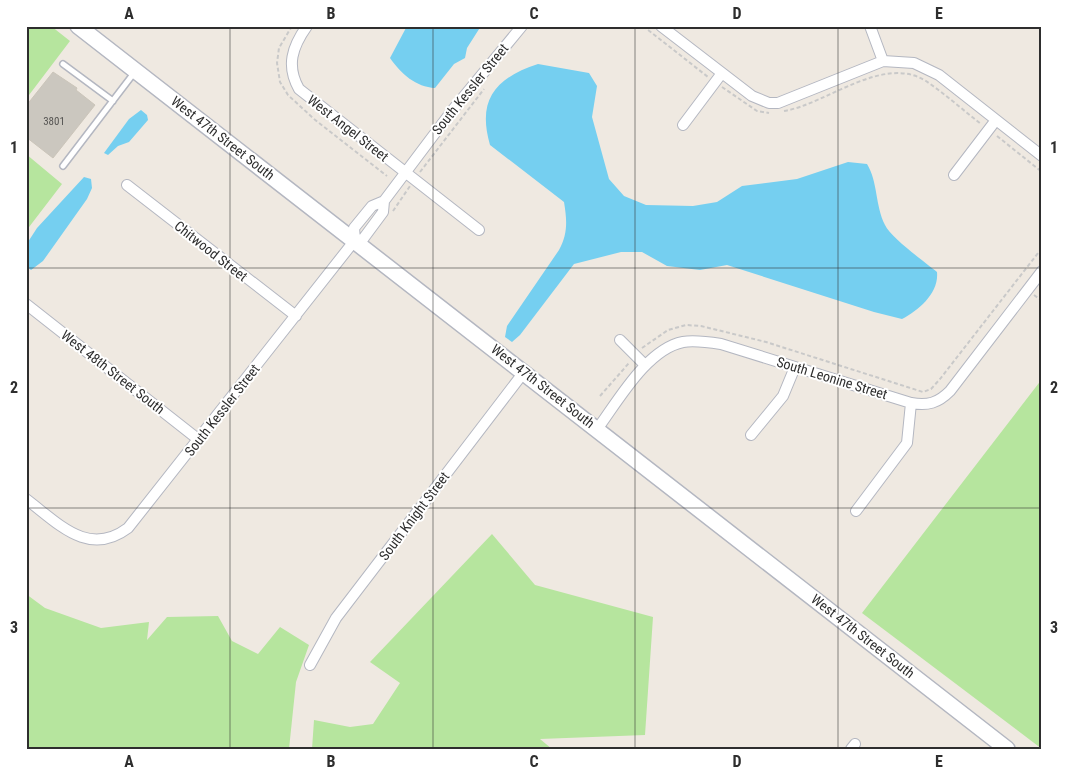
<svg xmlns="http://www.w3.org/2000/svg" width="1068" height="775" font-family="'Roboto Condensed',sans-serif">
<rect width="100%" height="100%" fill="#efe9e1"/>
<path fill="#b6e59e" d="M26,26h25l19,15 -44,58z
M26,154l36,30 -36,47z
M1042,379v370l-180,-136z
M492,534l43,51 118,32 -8,118 -105,4 12,10h-240l2,-29 36,7 23,-3 27,-41 -30,-21z
M26,594l19,14 56,20 48,-6 -2,18 20,-23 51,-1 14,25 26,13 22,-27 29,18 -13,37 -7,67h-263z"/>
<path fill="#75cff0" d="M407,26h74l-14,22 -2,10 -11,6 -19,24c-19,-1 -34,-14 -45,-30z
M538,64l51,9 8,13 -5,31 17,62 15,17 22,9 47,1 24,-4 25,-16 55,-7 51,-17 19,2c11,18 8,41 18,61 6,13 40,37 52,47 2,21 -18,38 -35,47l-28,-7 -147,-47 -27,5 -33,-4 -25,-14h-21l-47,12 -54,71 -8,7 -7,-5 2,-11 52,-76c9,-16 8,-30 5,-48l-74,-57c-13,-45 5,-67 48,-81z
M141,110l6,5 1,5 -19,22 -11,4 -10,9 -4,-2 25,-34z
M84,177l7,2 1,9 -5,11 -44,62 -12,9 -5,-4v-21l11,-17z"/>
<path fill="#cbc7bf" stroke="#cbc5ba" d="M53,72l24,16 -1,2 19,15 -42,53 -27,-21v-31z"/>
<g fill="none" stroke-linecap="round" stroke-linejoin="round">
<defs>
<path id="lane" d="M63,64l50,37
M63,166l71,-93"/>
<path id="street" d="M307,26c-15,21 -21,40 -8,63l180,141
M661,26l91,70 17,7h9l105,-42 31,2 25,12 103,81
M870,26l13,35
M683,125l39,-52
M954,175l42,-55
M127,185l169,131
M355,240l8,-1 20,-27 1,-11
M26,304l173,136
M620,340l25,25
M598,428c20,-27 49,-79 85,-86 12,-2 25,0 38,2l190,59c17,3 27,0 39,-12l92,-120
M751,435l32,-39 12,-29
M26,499c32,24 62,59 102,29l227,-288 -1,-12 18,-22 12,-5 67,-89 71,-86
M856,511l51,-68 4,-40
M310,665l26,-47 188,-246
M851,749l4,-5"/>
<path id="secondary" d="M78,26l929,723"/>
</defs>
<use href="#lane" stroke="#b4b7c1" stroke-width="8"/>
<use href="#street" stroke="#b4b7c1" stroke-width="12"/>
<use href="#secondary" stroke="#b4b7c1" stroke-width="18"/>
<path stroke="#c9c9c9" stroke-width="2" stroke-dasharray="4 2.5" stroke-linecap="butt" d="M292,26l-13,22 -2,15 3,19 8,13 26,24 73,57
M643,26l65,51
M722,87l35,24 12,2
M784,111c43,-7 99,-57 142,-30 19,13 37,29 55,43
M997,136l45,36
M420,172l64,-83
M393,211l17,-25
M1034,295l8,6
M642,348l26,-18 18,-5 15,1 65,16 157,50 8,-3 9,-10 102,-131
M600,396l29,-33"/>
<use href="#lane" stroke="#fff" stroke-width="5"/>
<use href="#street" stroke="#fff" stroke-width="10"/>
<use href="#secondary" stroke="#fff" stroke-width="15"/>
</g>
<path fill="none" stroke="#2e2e2e" stroke-width="1" stroke-opacity="0.55" d="M230,26v723M433,26v723M635,26v723M838,26v723M26,268h1016M26,508h1016"/>
<g text-anchor="middle" dominant-baseline="central" stroke-width="4" stroke-linejoin="round" paint-order="stroke">
<g font-size="11" fill="#555452">
<text x="54" y="121">3801</text>
</g>
<g font-size="14" fill="#2e2e2e" stroke="#fff">
<text transform="translate(470 89) rotate(-51)">South Kessler Street</text>
<text transform="translate(348 128) rotate(38)">West Angel Street</text>
<text transform="translate(223 138) rotate(38)">West 47th Street South</text>
<text transform="translate(211 251) rotate(38)">Chitwood Street</text>
<text transform="translate(113 372) rotate(38)">West 48th Street South</text>
<text transform="translate(832 378) rotate(17)">South Leonine Street</text>
<text transform="translate(543 386) rotate(38)">West 47th Street South</text>
<text transform="translate(222 410) rotate(-52)">South Kessler Street</text>
<text transform="translate(414 516) rotate(-53)">South Knight Street</text>
<text transform="translate(863 636) rotate(38)">West 47th Street South</text>
</g>
</g>
<rect width="1068" height="775" fill="none" stroke="#ffffff" stroke-width="55"/>
<rect x="28" y="28" width="1012" height="720" fill="none" stroke="#2e2e2e" stroke-width="2"/>
<g font-size="16" text-anchor="middle" font-weight="bold" fill="#2e2e2e">
<text x="129" y="19">A</text>
<text x="331" y="19">B</text>
<text x="534" y="19">C</text>
<text x="737" y="19">D</text>
<text x="939" y="19">E</text>
<text x="14" y="153">1</text>
<text x="1054" y="153">1</text>
<text x="14" y="393">2</text>
<text x="1054" y="393">2</text>
<text x="14" y="633">3</text>
<text x="1054" y="633">3</text>
<text x="129" y="767">A</text>
<text x="331" y="767">B</text>
<text x="534" y="767">C</text>
<text x="737" y="767">D</text>
<text x="939" y="767">E</text>
</g>
</svg>
